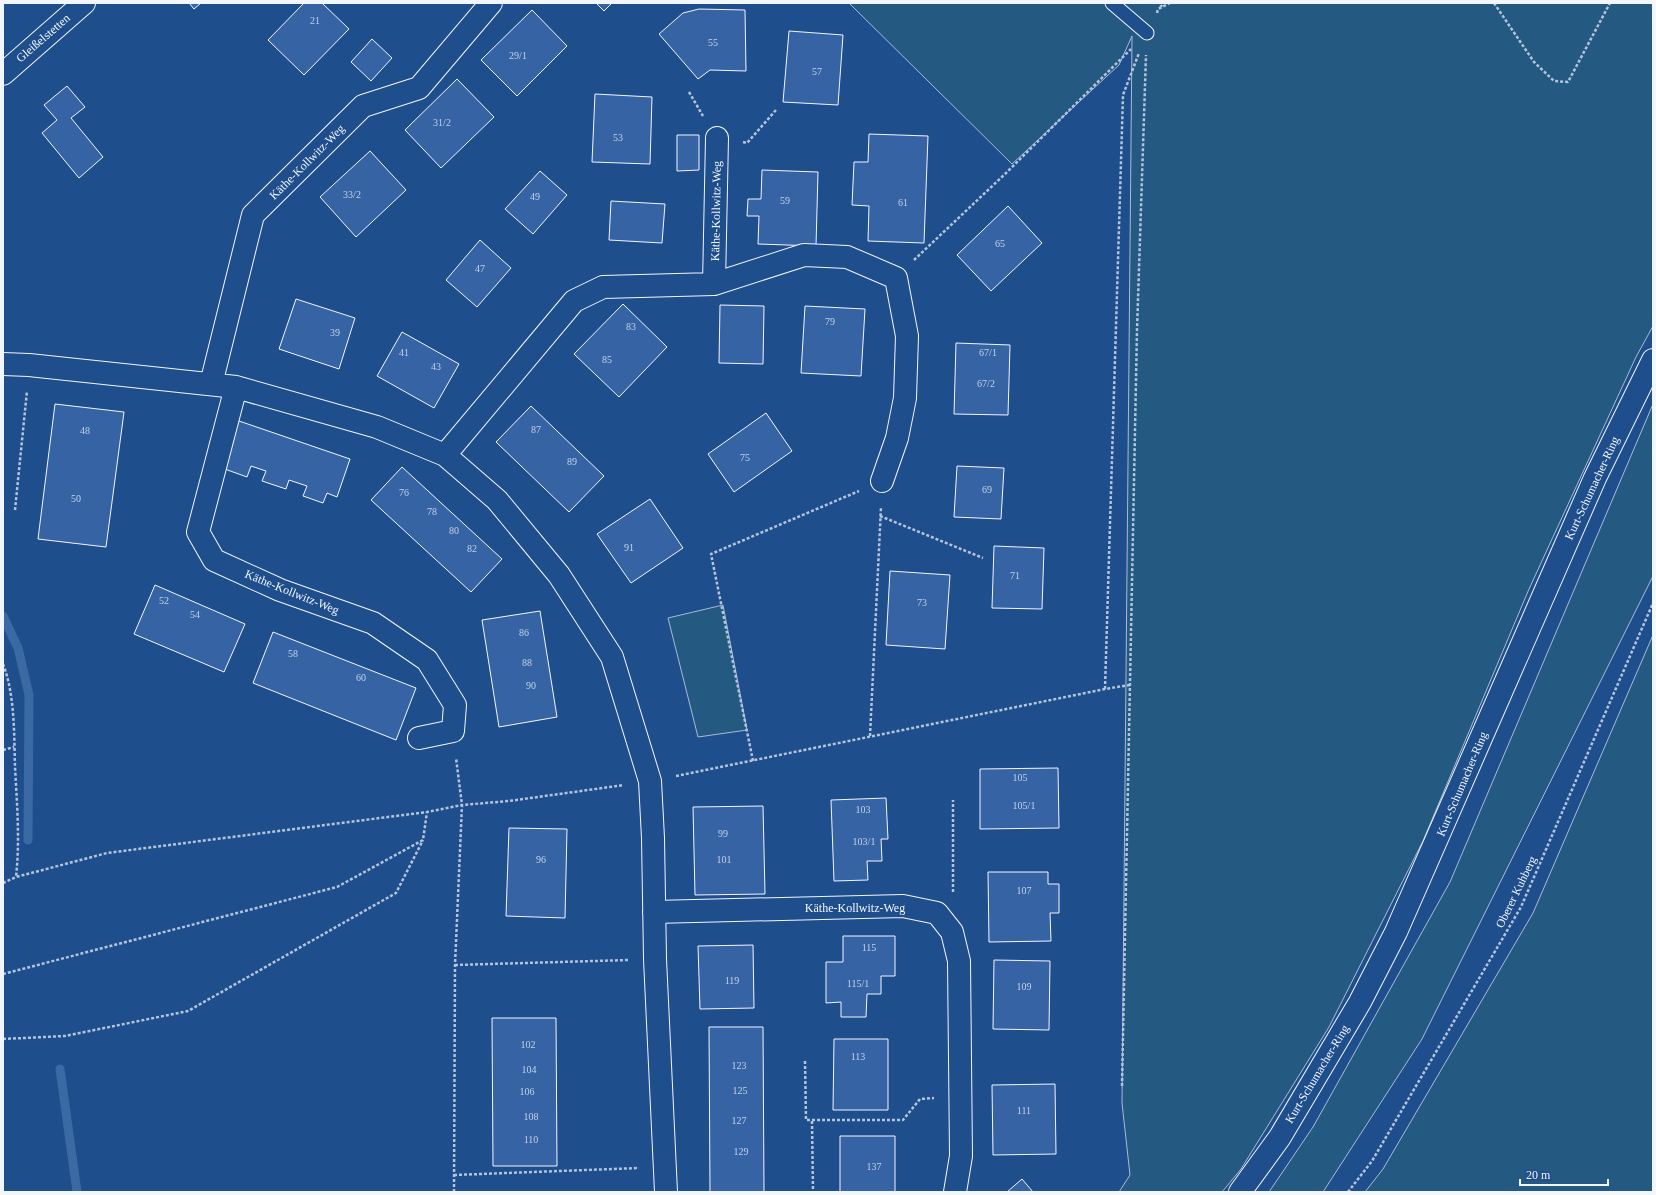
<svg xmlns="http://www.w3.org/2000/svg" width="1656" height="1195" font-family="Georgia,serif">
<rect width="100%" height="100%" fill="#1f4e8c"/>
<path fill="#245a82" stroke="#a8bbd7" d="M849,3h804v323l-17,31 -107,232 -106,252 -94,186 -88,142 -19,23h-103l11,-17 -8,-72 10,-1067 -13,29 -107,99z
M1653,404v172l-231,463 -99,153h-54l44,-65 137,-245z
M723,605l24,125 -49,7 -30,-119z
M1653,635v557h-288l18,-23 150,-256z"/>
<g fill="none" stroke-linecap="round" stroke-linejoin="round">
<path stroke="#3b69a3" stroke-width="9" d="M3,616l15,32 11,47 -1,145
M60,1069l17,123"/>
</g>
<path fill="#3563a3" stroke="#f2f6ff" d="M189,3h12l-7,6z
M304,3h18l27,26 -45,46 -36,-35z
M596,3h16l-8,8z
M699,9l46,1 1,61 -36,-1 -12,9 -39,-45 24,-21z
M532,10l35,36 -50,50 -36,-36z
M789,31l54,4 -5,70 -55,-3z
M372,39l20,19 -21,23 -20,-19z
M457,79l37,38 -53,51 -36,-38z
M67,86l18,21 -14,11 32,39 -24,21 -37,-45 15,-13 -13,-15z
M595,94l57,3 -2,67 -58,-2z
M869,134l59,2 -4,107 -56,-2 1,-35 -17,-1 2,-43h14z
M677,135h22v35l-22,1z
M370,151l36,39 -50,47 -36,-40z
M762,170l56,2 -2,74 -58,-2 1,-28h-12l1,-17h13z
M540,171l27,24 -34,39 -28,-25z
M611,201l54,3 -3,39 -53,-3z
M1008,206l34,37 -51,48 -34,-36z
M480,240l31,28 -34,39 -31,-27z
M296,299l59,19 -16,51 -60,-20z
M623,304l44,43 -48,50 -45,-43z
M720,305l44,1 -1,58 -44,-1z
M805,306l60,3 -4,67 -60,-3z
M402,332l57,32 -25,44 -57,-32z
M956,343l54,2 -2,70 -54,-1z
M55,404l69,8 -18,135 -68,-8z
M531,406l73,70 -35,36 -73,-70z
M766,413l26,38 -58,41 -26,-38z
M239,421l111,38 -13,38 -10,-4 -4,10 -20,-7 4,-10 -18,-6 -3,9 -24,-8 4,-10 -15,-5 -4,11 -25,-9z
M957,466l47,2 -3,51 -47,-2z
M402,467l100,92 -31,33 -100,-92z
M650,499l33,49 -52,35 -34,-49z
M994,546l50,2 -2,61 -50,-1z
M890,571l60,4 -5,74 -59,-4z
M155,585l90,39 -21,48 -90,-38z
M540,611l17,106 -58,10 -17,-107z
M273,632l143,56 -20,52 -143,-57z
M1058,768l1,60 -79,1v-60z
M886,798l2,41h-7l1,22h-15l1,19 -34,1 -3,-81z
M763,806l2,88 -70,1 -2,-88z
M509,828l58,1 -2,89 -59,-2z
M988,872h60v12h11v29h-9l1,28 -62,1z
M843,936h52v40h-14v18h-14l-1,23h-25v-15l-15,1v-41h17z
M753,945l1,63 -54,1 -2,-63z
M994,960l56,1 -1,69 -56,-1z
M492,1018h64l1,148h-64z
M709,1027h54l1,165h-54z
M834,1039h54v71h-55z
M1055,1084l1,70 -63,1 -1,-70z
M840,1136h55v56h-55z
M1022,1179l11,13h-26z"/>
<g fill="none" stroke-linecap="round" stroke-linejoin="round">
<defs>
<path id="service" d="M1112,3l35,30"/>
<path id="minor" d="M3,74l81,-71
M714,284l3,-146
M3,364l26,1 207,22 141,40 68,28 52,45 62,75 53,82 38,124 3,57 2,121 11,233
M211,384l42,-169 110,-109 56,-18 72,-85
M236,387l-38,145 16,28 66,30 93,33 54,37 28,45 -2,26 -34,7
M445,455l129,-154 29,-14 111,-3 90,-29 43,2 49,21 11,58 -2,62 -8,40 -15,43
M654,912l249,-6 34,7 15,19 7,29 2,195 -6,36"/>
<path id="primary" d="M1240,1192l40,-55 80,-135 36,-70 199,-454 58,-118"/>
</defs>
<use href="#service" stroke="#f2f6ff" stroke-width="15"/>
<use href="#minor" stroke="#f2f6ff" stroke-width="24"/>
<use href="#primary" stroke="#f2f6ff" stroke-width="24"/>
<path stroke="#b3c4dc" stroke-width="2.5" stroke-dasharray="3 2" stroke-linecap="butt" d="M1494,3l40,59 20,19 14,1 42,-79
M1160,7l5,-4
M1157,13l1,-4 12,-6
M689,92l14,24
M743,142l4,1 29,-33
M914,260l91,-86 126,-125
M15,510l12,-119
M880,516l103,42
M3,664c12,31 11,69 12,103 2,37 5,74 1,110
M1105,689l18,-594 16,-42
M870,736l11,-229
M3,750l11,-3
M753,761l-42,-207 148,-63
M676,776l429,-87 25,-4
M3,883l13,-6 91,-24 320,-41 35,-7 47,-4 115,-16
M953,892v-92
M455,965l174,-5
M3,974l334,-87 86,-47 4,-28
M3,1039l62,-3 123,-25 208,-118 27,-53
M805,1061l1,59h97l17,-21 14,-1
M1122,1086l15,-756 9,-275
M812,1121l1,71
M454,1175l185,-7
M454,1192l1,-227 7,-160 -6,-47
M1348,1192l24,-31 149,-254 132,-304"/>
<use href="#service" stroke="#1f4e8c" stroke-width="13"/>
<use href="#minor" stroke="#1f4e8c" stroke-width="22"/>
<use href="#primary" stroke="#1f4e8c" stroke-width="22"/>
</g>
<g text-anchor="middle" dominant-baseline="central" stroke-width="3" stroke-linejoin="round" paint-order="stroke">
<g font-size="10" fill="#c3d1e8">
<text x="315" y="20">21</text>
<text x="713" y="42">55</text>
<text x="518" y="55">29/1</text>
<text x="817" y="71">57</text>
<text x="442" y="122">31/2</text>
<text x="618" y="137">53</text>
<text x="352" y="194">33/2</text>
<text x="535" y="196">49</text>
<text x="785" y="200">59</text>
<text x="903" y="202">61</text>
<text x="1000" y="243">65</text>
<text x="480" y="268">47</text>
<text x="830" y="321">79</text>
<text x="631" y="326">83</text>
<text x="335" y="332">39</text>
<text x="404" y="352">41</text>
<text x="988" y="352">67/1</text>
<text x="607" y="359">85</text>
<text x="436" y="366">43</text>
<text x="986" y="383">67/2</text>
<text x="536" y="429">87</text>
<text x="85" y="430">48</text>
<text x="745" y="457">75</text>
<text x="572" y="461">89</text>
<text x="987" y="489">69</text>
<text x="404" y="492">76</text>
<text x="76" y="498">50</text>
<text x="432" y="511">78</text>
<text x="454" y="530">80</text>
<text x="629" y="547">91</text>
<text x="472" y="548">82</text>
<text x="1015" y="575">71</text>
<text x="164" y="600">52</text>
<text x="922" y="602">73</text>
<text x="195" y="614">54</text>
<text x="524" y="632">86</text>
<text x="293" y="653">58</text>
<text x="527" y="662">88</text>
<text x="361" y="677">60</text>
<text x="531" y="685">90</text>
<text x="1020" y="777">105</text>
<text x="1024" y="805">105/1</text>
<text x="863" y="809">103</text>
<text x="723" y="833">99</text>
<text x="864" y="841">103/1</text>
<text x="541" y="859">96</text>
<text x="724" y="859">101</text>
<text x="1024" y="890">107</text>
<text x="869" y="947">115</text>
<text x="732" y="980">119</text>
<text x="858" y="983">115/1</text>
<text x="1024" y="986">109</text>
<text x="528" y="1044">102</text>
<text x="858" y="1056">113</text>
<text x="739" y="1065">123</text>
<text x="529" y="1069">104</text>
<text x="740" y="1090">125</text>
<text x="527" y="1091">106</text>
<text x="1024" y="1110">111</text>
<text x="531" y="1116">108</text>
<text x="739" y="1120">127</text>
<text x="531" y="1139">110</text>
<text x="741" y="1151">129</text>
<text x="874" y="1166">137</text>
</g>
<g font-size="12" fill="#f2f6ff" stroke="#1f4e8c">
<text transform="translate(43 38) rotate(-41)">Gleißelstetten</text>
<text transform="translate(307 162) rotate(-45)">Käthe-Kollwitz-Weg</text>
<text transform="translate(716 211) rotate(-89)">Käthe-Kollwitz-Weg</text>
<text transform="translate(1592 488) rotate(-65)">Kurt-Schumacher-Ring</text>
<text transform="translate(292 592) rotate(22)">Käthe-Kollwitz-Weg</text>
<text transform="translate(1462 784) rotate(-67)">Kurt-Schumacher-Ring</text>
<text transform="translate(1516 892) rotate(-64)">Oberer Kuhberg</text>
<text x="855" y="908">Käthe-Kollwitz-Weg</text>
<text transform="translate(1317 1074) rotate(-59)">Kurt-Schumacher-Ring</text>
</g>
</g>
<rect width="1656" height="1195" fill="none" stroke="#f2f6ff" stroke-width="8"/>
<path d="M1520 1179v6h88v-6" fill="none" stroke="#f2f6ff" stroke-width="2"/>
<text x="1526" y="1179" font-size="12" fill="#f2f6ff" stroke="#1f4e8c" stroke-width="3" paint-order="stroke">20 m</text>
</svg>
